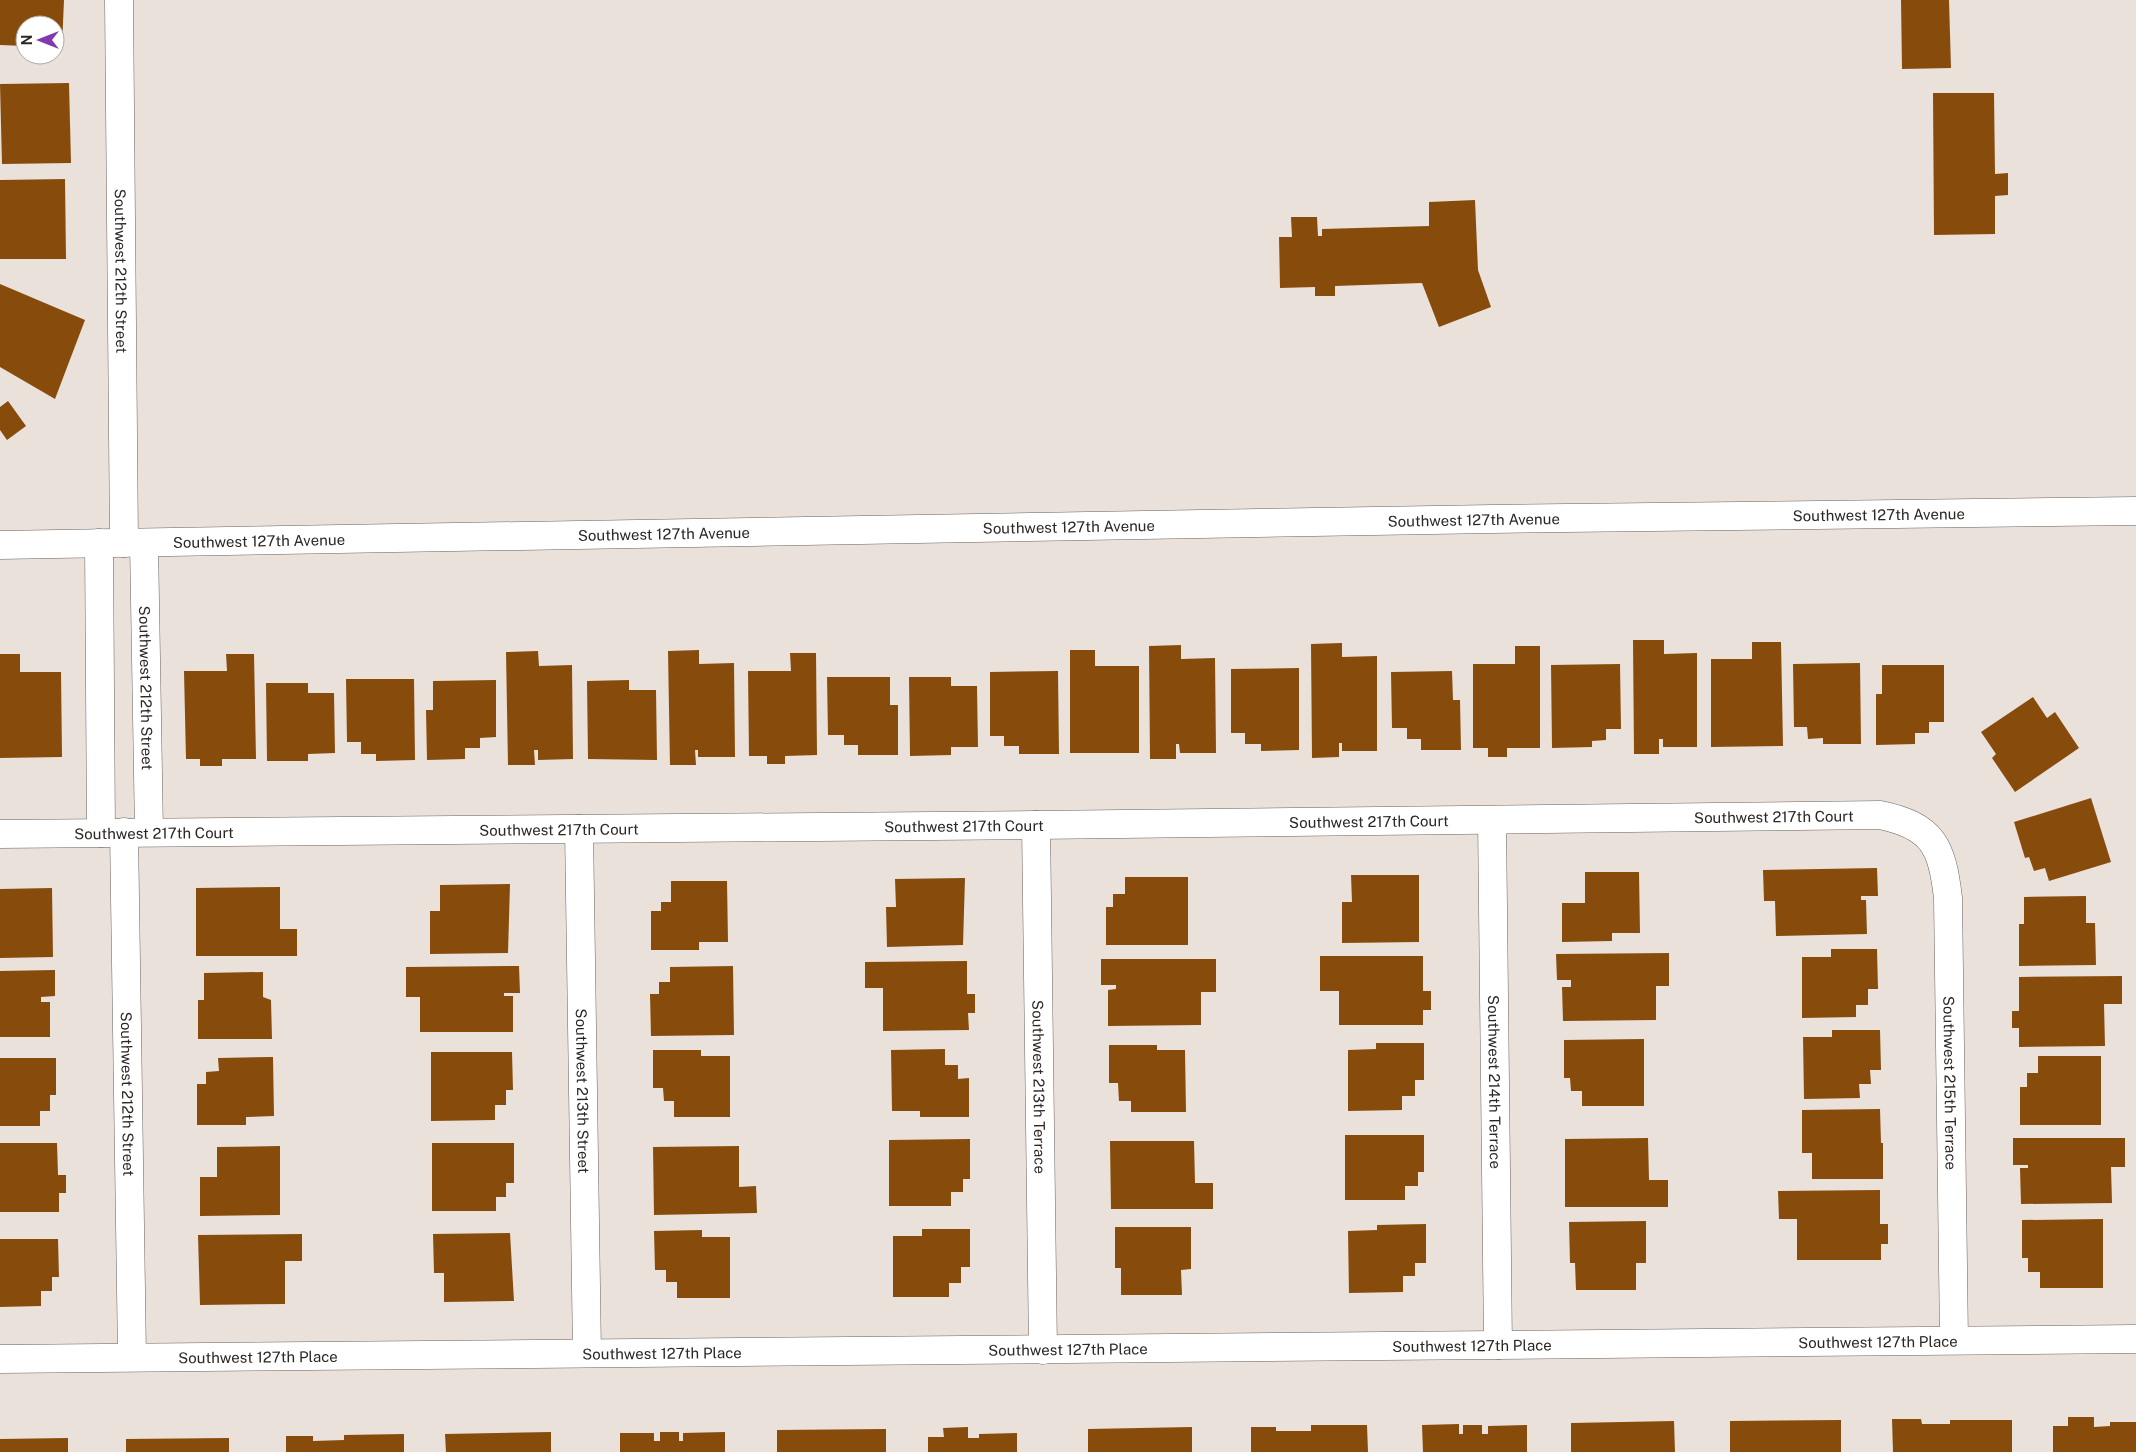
<svg xmlns="http://www.w3.org/2000/svg" width="2136" height="1452" font-family="'Public Sans',sans-serif">
<rect width="100%" height="100%" fill="#eae1db"/>
<path fill="#874c0b" d="M0,0h64l-2,46h-7v-21h-30v21l-25,-1z
M1901,0h48l2,68 -49,1z
M69,83l2,80 -69,1 -2,-80z
M1933,93h61l1,81 13,-1v22l-13,1v38l-61,1z
M65,179l1,80h-66v-79z
M1475,200l3,70 13,37 -52,20 -17,-44 -87,3v10h-20v-9l-35,1 -1,-51h13l-1,-20h26l1,19h4v-7l107,-3v-24z
M0,284l85,36 -30,79 -55,-32z
M8,401l18,25 -19,14 -7,-10v-23z
M1633,640h31v14l33,-1v94h-34v-8h-4v15h-25z
M1752,642h29l2,104 -72,1v-88h41z
M1342,643v14l35,-1v95h-35v-8h-3v14l-27,1 -1,-114z
M1181,645v14l34,-1 1,95h-36l-1,-9h-3v15h-26l-1,-113z
M1515,646h25v102h-33v9h-19v-9h-15v-84h42z
M699,650v14l35,-1 1,94h-37v-7h-3l1,15h-26l-2,-114z
M1070,650h25v16h44v87h-69z
M538,651l1,15 33,-1 1,94 -35,1v-10h-4l1,15h-27l-2,-113z
M790,653h26l1,102 -32,1v8h-18v-8h-18l-1,-85h43z
M0,654h20v18h41l1,85 -62,1z
M226,654h28l2,105h-34v7h-22v-7h-14l-2,-88h43z
M1860,663l1,81h-38v-6l-15,1 -1,-12h-13l-1,-63z
M1620,664l1,65h-15v11l-14,1v6l-40,1 -1,-83z
M1882,665h62v57h-15v11h-14v11l-39,1v-51h6z
M1299,668v82l-38,1v-7h-16v-11h-14v-64z
M1058,671l1,83h-40v-8h-15v-10h-14v-64z
M1452,671l1,29h7l1,50h-40v-11h-14v-11h-15l-1,-56z
M827,677h63v28h8v50h-40v-10h-14v-10h-16z
M909,677h42v9h26l1,61h-27v8l-41,1z
M346,679h68l1,81 -39,1v-7h-15v-12h-14z
M496,680v57l-16,1v10h-15v11l-38,1 -1,-50h7v-29z
M629,680v10h27l1,70 -69,-1 -1,-78z
M266,683h42v10h26l1,60 -27,1v7h-41z
M2033,697l14,21 8,-6 24,36 -64,44 -23,-34 4,-4 -15,-22z
M2091,798l20,64 -62,19 -4,-13 -11,3 -5,-14 -4,1 -11,-36z
M1877,868l1,28h-17v4h5l1,34 -91,2 -1,-35h-11l-1,-31z
M1585,872h54l1,61h-28v8l-50,1v-39h23z
M1351,875h68v67l-77,1v-41h10z
M1125,877h63v68h-82v-38h7v-13h12z
M965,878l-2,67 -76,2 -1,-40h10l-1,-28z
M671,881h56l1,61h-29v8h-48v-39h10v-9h10z
M510,884l-2,69 -78,1v-43h10v-26z
M280,887v42h17v27h-101v-68z
M52,888l1,69 -53,1v-69z
M2086,896v27h9l1,42 -77,1v-42h5v-27z
M1831,949h46l1,40h-10v16h-12v12l-54,1v-61h29z
M1669,953v33h-13v34l-93,1 -1,-34h9v-7h-14l-1,-26z
M1320,956h103v35h8v19h-8v15h-84v-34h-19z
M1101,959h115v33h-15v33l-93,1v-36l8,-1v-4h-15z
M967,961v33h8v19h-7l1,17 -86,1v-43h-18v-26z
M519,966l1,27h-16v3h9v36h-93v-35h-14v-30z
M733,966l1,69 -83,1 -1,-42h9v-12h11v-15z
M55,970v26l-14,1v5h9v35h-50v-66z
M263,972v25l8,3 1,39h-74v-39h6v-27z
M2122,976v28h-18l1,42 -86,1v-19h-7v-17h7v-34z
M1832,1030h48l1,40h-11l1,14h-12l1,14 -56,1 -1,-62h29z
M1644,1039v67h-62v-15h-11l-1,-13h-6v-38z
M1376,1043h48v37h-9v16h-13v14l-54,1v-61l28,-1z
M1109,1045h48v5h28l1,62h-55v-11h-12l-1,-18h-9z
M945,1049v16h13v14l11,-1v39h-49v-6h-28l-1,-61z
M653,1050h48v6h29v61h-56v-16h-10l-1,-13h-10z
M431,1052h81l1,38h-7v15h-11v15l-64,1z
M2038,1056h63v69h-81v-38h7v-14h11z
M273,1057l1,59 -28,1v8h-49v-41h9v-12l13,-1 -1,-13z
M0,1058h56v37h-6v16h-10v15h-40z
M1880,1109l1,34h2v36h-71v-26h-10v-43z
M1345,1135h79v37h-6v14h-13v14h-60z
M1648,1138l1,42h19v27h-103v-68z
M2013,1138h112v29h-14l1,36 -91,1 -1,-36h8v-3h-15z
M970,1139v40h-7v13h-12v14h-62v-66z
M1110,1141h84l1,42h18v26h-102z
M0,1143h57l1,32h8v18h-7v19h-59z
M432,1143h82v40h-8v14h-10v14h-64z
M280,1146v69l-80,1v-39h17v-30z
M739,1146v41l17,-1 1,27 -103,2 -1,-68z
M1880,1190v34h8v20h-7v16h-84v-41h-18l-1,-28z
M2103,1219v69h-63v-16h-12v-14h-6v-38z
M1646,1221v42h-10v27h-60l-1,-27h-5l-1,-41z
M1426,1224v39h-11v13h-12v16l-54,1 -1,-62 29,-1v-5z
M1115,1227h76v42l-10,1 1,25h-61v-27h-6z
M922,1229h48v38h-9v16h-12v14h-56v-61h29z
M702,1230v7h28v61h-53v-16h-11v-12h-11l-1,-39z
M510,1233l4,68 -70,1v-29h-10l-1,-39z
M302,1234v27h-17v43l-85,1 -2,-70z
M0,1239h58l1,38h-7v14h-11v15l-41,1z
M2068,1417h26v10l16,-1v-4h26v30h-83v-26h15z
M1892,1419h29l1,5h28v-4h62v32h-119z
M1841,1420v32h-111v-31z
M1674,1421l1,31h-104v-29z
M1459,1424v10h4v-9h19v9h6v-8l39,-1v27h-104l-1,-27z
M1311,1425h56l1,27h-117v-25h25v4h35z
M968,1427v11h11v-4l38,-1v19h-89v-15h16l-1,-9z
M1192,1427v25h-104v-23z
M886,1429v23h-109v-22z
M551,1432v20h-105l-1,-18z
M660,1432h19v9h4v-8l42,-1v20h-105v-19h34v8h6z
M404,1434v18h-118v-16h27v5l31,-1v-5z
M68,1438v14h-68v-13z
M229,1438v14h-103v-13z"/>
<g fill="none" stroke-linecap="round" stroke-linejoin="round">
<defs>
<g id="minor">
<path id="s1" d="M119,0l5,543"/>
<path d="M99,543l2,290"/>
<path id="s2" d="M144,543l5,289"/>
<path id="s3" d="M1492,820l6,525"/>
<path id="s4" d="M1036,825l7,525"/>
<path id="s5" d="M579,829l8,524"/>
<path id="s6" d="M124,832l8,524"/>
<path id="s7" d="M0,834l1036,-9 844,-10c53,11 62,31 68,83l6,442"/>
<path id="s8" d="M0,1359l2136,-20"/>
</g>
<g id="tertiary">
<path id="s9" d="M0,545l1492,-26 644,-8"/>
</g>
</defs>
<use href="#minor" stroke="#6a635d" stroke-width="29"/>
<use href="#tertiary" stroke="#6a635d" stroke-width="29"/>
<use href="#minor" stroke="#fff" stroke-width="28"/>
<use href="#tertiary" stroke="#fff" stroke-width="28"/>
</g>
<g text-anchor="middle" dominant-baseline="central" stroke-width="5" stroke-linejoin="round" paint-order="stroke">
<g font-size="15" fill="#2a2725" stroke="#fff">
<text stroke="none"><textPath href="#s1" startOffset="271">Southwest 212th Street</textPath></text>
<text stroke="none"><textPath href="#s9" startOffset="1879">Southwest 127th Avenue</textPath></text>
<text stroke="none"><textPath href="#s9" startOffset="1474">Southwest 127th Avenue</textPath></text>
<text stroke="none"><textPath href="#s9" startOffset="1069">Southwest 127th Avenue</textPath></text>
<text stroke="none"><textPath href="#s9" startOffset="664">Southwest 127th Avenue</textPath></text>
<text stroke="none"><textPath href="#s9" startOffset="259">Southwest 127th Avenue</textPath></text>
<text stroke="none"><textPath href="#s2" startOffset="145">Southwest 212th Street</textPath></text>
<text stroke="none"><textPath href="#s7" startOffset="1774">Southwest 217th Court</textPath></text>
<text stroke="none"><textPath href="#s7" startOffset="1369">Southwest 217th Court</textPath></text>
<text stroke="none"><textPath href="#s7" startOffset="964">Southwest 217th Court</textPath></text>
<text stroke="none"><textPath href="#s7" startOffset="559">Southwest 217th Court</textPath></text>
<text stroke="none"><textPath href="#s7" startOffset="154">Southwest 217th Court</textPath></text>
<text stroke="none"><textPath href="#s7" startOffset="2184">Southwest 215th Terrace</textPath></text>
<text stroke="none"><textPath href="#s3" startOffset="262">Southwest 214th Terrace</textPath></text>
<text stroke="none"><textPath href="#s4" startOffset="262">Southwest 213th Terrace</textPath></text>
<text stroke="none"><textPath href="#s5" startOffset="262">Southwest 213th Street</textPath></text>
<text stroke="none"><textPath href="#s6" startOffset="262">Southwest 212th Street</textPath></text>
<text stroke="none"><textPath href="#s8" startOffset="1878">Southwest 127th Place</textPath></text>
<text stroke="none"><textPath href="#s8" startOffset="1472">Southwest 127th Place</textPath></text>
<text stroke="none"><textPath href="#s8" startOffset="1068">Southwest 127th Place</textPath></text>
<text stroke="none"><textPath href="#s8" startOffset="662">Southwest 127th Place</textPath></text>
<text stroke="none"><textPath href="#s8" startOffset="258">Southwest 127th Place</textPath></text>
</g>
</g>
<g transform="translate(40 40) rotate(270)"><circle r="24" fill="#ffffff" stroke="#aaa9a8"/>
<path d="M0-4L9 19L0 12L-9 19Z" fill="#803aad"/>
<text y="-8" font-size="14" font-weight="bold" text-anchor="middle" fill="#2a2725">N</text>
</g>
</svg>
